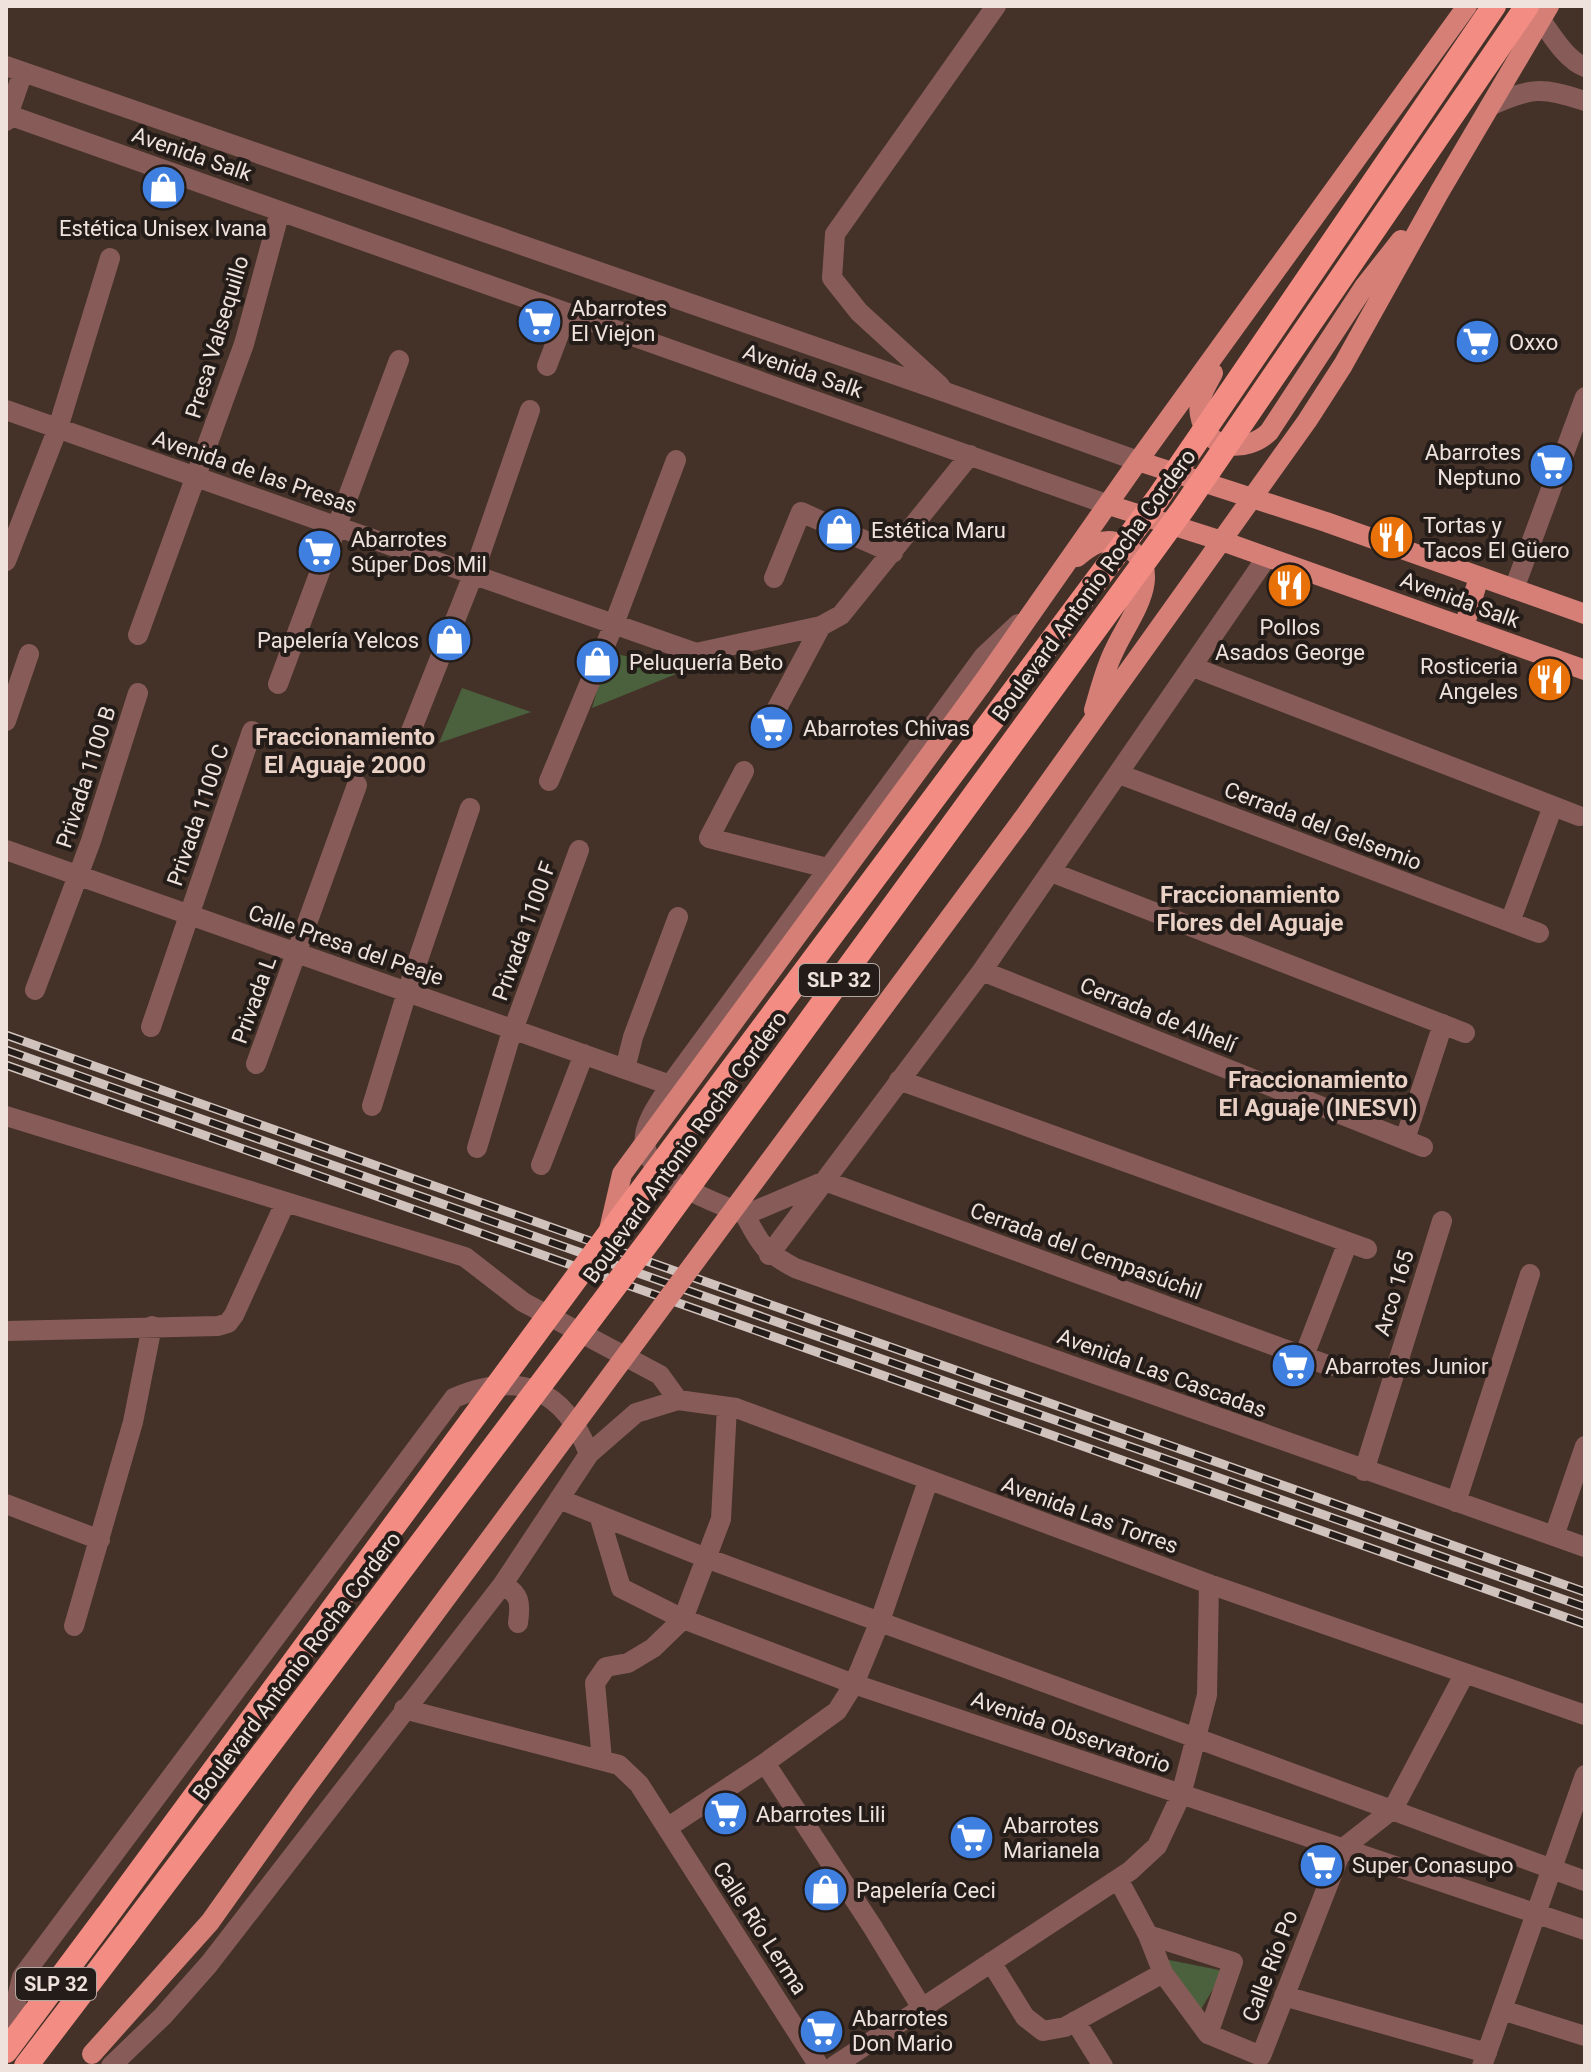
<svg xmlns="http://www.w3.org/2000/svg" width="1591" height="2072" font-family="Roboto,sans-serif">
<rect width="100%" height="100%" fill="#443229"/>
<path fill="#4b603c" d="M608,652l78,18 -94,38z
M462,688l69,24 -92,31z
M1159,1958l65,13 -26,43z"/>
<g fill="none" stroke-linecap="round" stroke-linejoin="round">
<path stroke="#875c58" stroke-width="20" d="M1540,19c12,16 26,41 45,48
M6,66l942,327 190,68
M1490,106c42,-19 51,-19 95,-5
M6,114l1103,391
M6,121l17,-49
M547,366l20,-53
M940,386l-81,-74 -27,-34 3,-44 161,-228
M6,410l690,243 125,-27 20,-11 129,-160
M6,561l52,-133 52,-170
M774,578l27,-66 92,41
M1514,589l71,-192
M1018,624l-34,32 -314,429c-8,14 -23,33 -25,50 -5,44 67,65 100,80l80,-34 505,185
M138,635l106,-291 36,-133
M1193,667l386,149
M278,684l121,-324
M6,721l23,-67
M768,725l53,-99
M411,731l62,-156 57,-165
M744,771l-35,67 118,30
M1119,774l420,159
M549,781l65,-157 62,-164
M6,850l664,235
M1051,872l414,161
M1510,922l43,-116
M982,971l441,176
M35,990l56,-149 47,-148
M151,1027l101,-296
M256,1064l101,-279
M625,1069l8,-32 45,-120
M899,1080l468,169
M372,1106l35,-114 63,-184
M6,1116l459,141 58,45 137,73 18,25
M1405,1139l38,-115
M477,1148l32,-107 70,-191
M541,1165l43,-111
M745,1215c16,31 20,37 50,53l790,279
M769,1255l213,-284 285,-414
M6,1331l212,-5 10,-3 6,-8 51,-112
M1304,1356l44,-114
M1364,1471l78,-250
M559,1499l147,59 879,323
M1456,1502l74,-228
M6,1504l94,36
M599,1515l22,73 62,31 171,65 731,246
M1554,1536l31,-90
M503,1584c17,11 18,18 15,39
M74,1626l59,-204 19,-96
M404,1709l215,56 20,19 180,282
M602,1760l-7,-77 11,-16 22,-4 25,-15 30,-29 38,-100 6,-112
M765,1763l107,163 50,82
M667,1828l98,-65 72,-52 17,-27 26,-63 48,-140
M1118,1879l30,56 15,38 45,61
M1148,1935l85,27 -25,72
M991,1962l34,55 18,14 22,-4 98,-54
M1284,1996l203,57
M1502,2010l83,26
M1075,2021l28,45
M1208,2034l53,22 81,-207 51,-40 72,-136
M6,2044l16,-67 432,-579c64,-28 110,-10 135,56
M111,2066l52,-50 46,-52 294,-380 86,-130 47,-41 42,-13 58,8 473,176 376,131
M834,2066l296,-195 27,-25 24,-51 26,-100 2,-111
M1482,2066l103,-291"/>
<path stroke="#d57f77" stroke-width="20" d="M1213,373c-7,13 -16,27 -13,42 6,37 47,38 69,17l95,-145 37,-47
M1138,461l188,61 259,92
M1109,505l113,36 363,129
M1077,557c13,-11 27,-21 44,-13 51,24 7,75 -7,107 -9,18 -14,39 -20,59
M1464,627l15,-50
M981,685l157,-224 329,-455
M1022,820l285,-399 36,-56 97,-174 109,-185"/>
<path stroke="#f38c83" stroke-width="24" d="M6,2051l100,-134
M26,2066l99,-130"/>
<defs>
<path id="rail" d="M6,1035l1579,557
M6,1050l1579,557
M6,1065l1579,559"/>
</defs>
<use href="#rail" stroke="#d0c2bc" stroke-width="9"/>
<use href="#rail" stroke="#241c18" stroke-width="6" stroke-dasharray="18" stroke-linecap="butt"/>
<path stroke="#d57f77" stroke-width="20" d="M609,1230l13,-56 359,-489
M92,2054l118,-132 91,-128 721,-974"/>
<path stroke="#f38c83" stroke-width="24" d="M106,1917l502,-682 550,-737 336,-492
M125,1936l527,-699 531,-728 344,-503"/>
</g>
<defs>
<symbol id="shop-disc" viewBox="-11 -11 22 22"><circle r="9.5" fill="#3f7fe0" stroke="#241c18"/><path d="M-5-2.5h2.3a2.7 3.5 0 0 1 5.4 0H5L5.5 6h-11ZM-1.5-2.5h3a1.5 2.3 0 0 0-3 0Z" fill="#fff"/></symbol>
<symbol id="supermarket-disc" viewBox="-11 -11 22 22"><circle r="9.5" fill="#3f7fe0" stroke="#241c18"/><path d="M-6-5.5h2.5l.6 2H6L4.5 2H-2.5L-4.4-4H-6ZM-1.5 3.2a1.3 1.3 0 1 0 .1 0ZM3 3.2a1.3 1.3 0 1 0 .1 0Z" fill="#fff"/></symbol>
<symbol id="restaurant-disc" viewBox="-11 -11 22 22"><circle r="9.5" fill="#e8710a" stroke="#241c18"/><path d="M-5-6h1v4h1v-4h1v4h1v-4h1v5L-1.5 .5V6h-2V.5L-5-1ZM5-6V6H3V1.5H1.5Q1.5-4 5-6Z" fill="#fff"/></symbol>
</defs>
<g fill-rule="evenodd">
<use href="#shop-disc" x="138" y="162" width="51" height="51"/>
<use href="#supermarket-disc" x="514" y="296" width="51" height="51"/>
<use href="#supermarket-disc" x="1452" y="316" width="51" height="51"/>
<use href="#supermarket-disc" x="1526" y="440" width="51" height="51"/>
<use href="#shop-disc" x="814" y="504" width="51" height="51"/>
<use href="#restaurant-disc" x="1366" y="512" width="51" height="51"/>
<use href="#supermarket-disc" x="294" y="526" width="51" height="51"/>
<use href="#restaurant-disc" x="1264" y="560" width="51" height="51"/>
<use href="#shop-disc" x="424" y="614" width="51" height="51"/>
<use href="#shop-disc" x="572" y="636" width="51" height="51"/>
<use href="#restaurant-disc" x="1524" y="654" width="51" height="51"/>
<use href="#supermarket-disc" x="746" y="702" width="51" height="51"/>
<use href="#supermarket-disc" x="1268" y="1340" width="51" height="51"/>
<use href="#supermarket-disc" x="700" y="1788" width="51" height="51"/>
<use href="#supermarket-disc" x="946" y="1812" width="51" height="51"/>
<use href="#supermarket-disc" x="1296" y="1840" width="51" height="51"/>
<use href="#shop-disc" x="800" y="1864" width="51" height="51"/>
<use href="#supermarket-disc" x="796" y="2006" width="51" height="51"/>
</g>
<g text-anchor="middle" dominant-baseline="central" stroke-width="8" stroke-linejoin="round" paint-order="stroke">
<g fill="#241c18" stroke="#b2a7a1" stroke-width="2">
<rect x="799" y="964" width="80" height="32" rx="6"/>
<rect x="16" y="1968" width="80" height="32" rx="6"/>
</g>
<g font-size="20" font-weight="bold" fill="#efe2dc">
<text x="839" y="980">SLP 32</text>
<text x="56" y="1984">SLP 32</text>
</g>
<g font-size="22" fill="#efe2dc" stroke="#241c18">
<text transform="translate(192 154) rotate(19)">Avenida Salk</text>
<text transform="translate(217 337) rotate(-73)">Presa Valsequillo</text>
<text transform="translate(803 371) rotate(19)">Avenida Salk</text>
<text transform="translate(255 472) rotate(19)">Avenida de las Presas</text>
<text transform="translate(1094 585) rotate(-54)">Boulevard Antonio Rocha Cordero</text>
<text transform="translate(1460 600) rotate(20)">Avenida Salk</text>
<text transform="translate(86 777) rotate(-72)">Privada 1100 B</text>
<text transform="translate(198 815) rotate(-71)">Privada 1100 C</text>
<text transform="translate(1323 826) rotate(21)">Cerrada del Gelsemio</text>
<text transform="translate(524 931) rotate(-70)">Privada 1100 F</text>
<text transform="translate(346 945) rotate(19)">Calle Presa del Peaje</text>
<text transform="translate(254 1000) rotate(-70)">Privada L</text>
<text transform="translate(1158 1015) rotate(22)">Cerrada de Alhelí</text>
<text transform="translate(685 1147) rotate(-54)">Boulevard Antonio Rocha Cordero</text>
<text transform="translate(1086 1251) rotate(20)">Cerrada del Cempasúchil</text>
<text transform="translate(1394 1293) rotate(-73)">Arco 165</text>
<text transform="translate(1162 1373) rotate(20)">Avenida Las Cascadas</text>
<text transform="translate(1090 1515) rotate(20)">Avenida Las Torres</text>
<text transform="translate(297 1666) rotate(-53)">Boulevard Antonio Rocha Cordero</text>
<text transform="translate(1071 1732) rotate(19)">Avenida Observatorio</text>
<text transform="translate(760 1928) rotate(57)">Calle Río Lerma</text>
<text transform="translate(1270 1966) rotate(-69)">Calle Río Po</text>
</g>
<g font-size="22" fill="#efe2dc" stroke="#241c18" text-anchor="start">
<text x="163" y="228" text-anchor="middle">Estética Unisex Ivana</text>
<text x="571" y="308">Abarrotes<tspan x="571" dy="25">El Viejon</tspan></text>
<text x="1509" y="342">Oxxo</text>
<text x="1521" y="452" text-anchor="end">Abarrotes<tspan x="1521" dy="25">Neptuno</tspan></text>
<text x="1423" y="525">Tortas y<tspan x="1423" dy="25">Tacos El Güero</tspan></text>
<text x="871" y="530">Estética Maru</text>
<text x="351" y="539">Abarrotes<tspan x="351" dy="25">Súper Dos Mil</tspan></text>
<text x="1290" y="627" text-anchor="middle">Pollos<tspan x="1290" dy="25">Asados George</tspan></text>
<text x="419" y="640" text-anchor="end">Papelería Yelcos</text>
<text x="629" y="662">Peluquería Beto</text>
<text x="1518" y="666" text-anchor="end">Rosticeria<tspan x="1518" dy="25">Angeles</tspan></text>
<text x="803" y="728">Abarrotes Chivas</text>
<text x="1325" y="1366">Abarrotes Junior</text>
<text x="756" y="1814">Abarrotes Lili</text>
<text x="1003" y="1825">Abarrotes<tspan x="1003" dy="25">Marianela</tspan></text>
<text x="1352" y="1865">Super Conasupo</text>
<text x="856" y="1890">Papelería Ceci</text>
<text x="852" y="2018">Abarrotes<tspan x="852" dy="25">Don Mario</tspan></text>
</g>
<g font-size="24" font-weight="bold" fill="#ead1c6" stroke="#241c18">
<text x="345" y="737">Fraccionamiento<tspan x="345" dy="28">El Aguaje 2000</tspan></text>
<text x="1250" y="895">Fraccionamiento<tspan x="1250" dy="28">Flores del Aguaje</tspan></text>
<text x="1318" y="1080">Fraccionamiento<tspan x="1318" dy="28">El Aguaje (INESVI)</tspan></text>
</g>
</g>
<rect width="1591" height="2072" fill="none" stroke="#efe2dc" stroke-width="16"/>
</svg>
